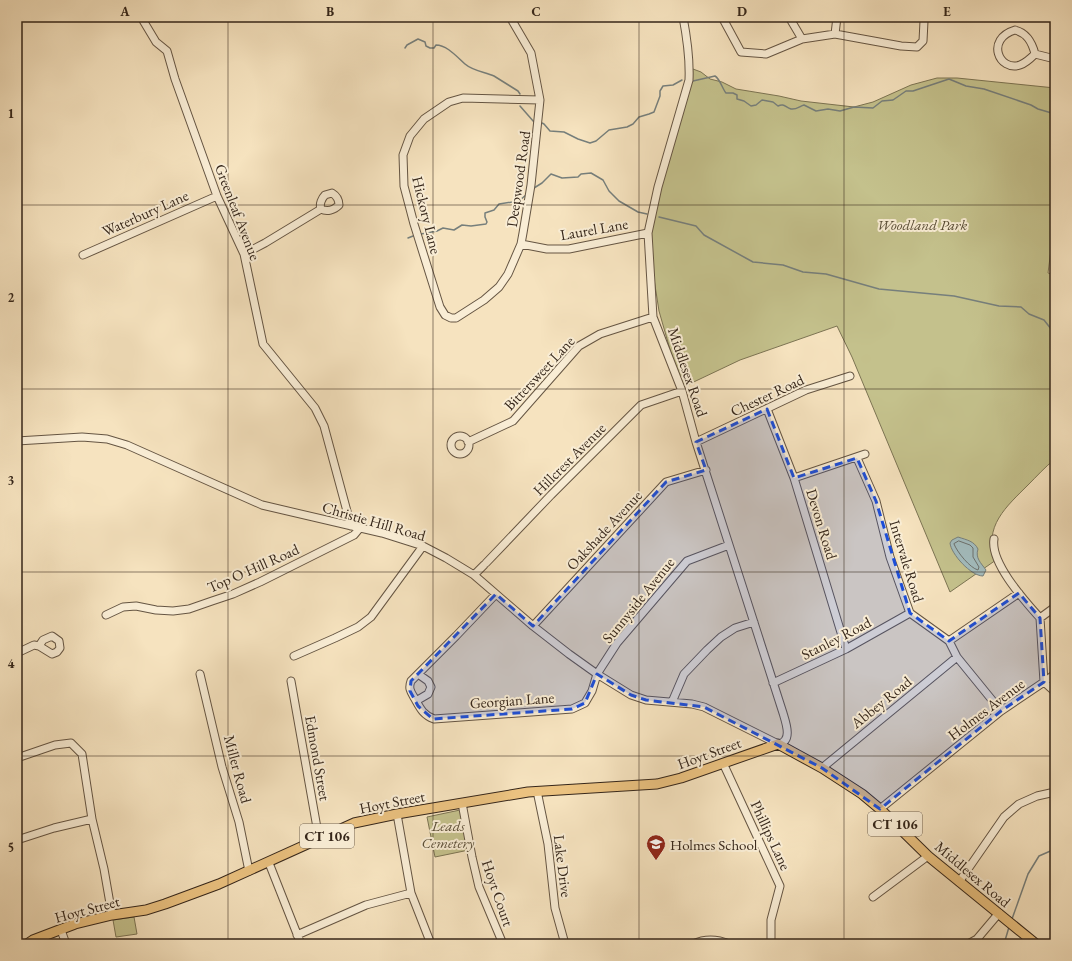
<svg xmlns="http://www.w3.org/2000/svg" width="1072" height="961" font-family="'EB Garamond',serif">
<rect width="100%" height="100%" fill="#f6e3bf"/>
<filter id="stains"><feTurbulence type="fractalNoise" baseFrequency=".005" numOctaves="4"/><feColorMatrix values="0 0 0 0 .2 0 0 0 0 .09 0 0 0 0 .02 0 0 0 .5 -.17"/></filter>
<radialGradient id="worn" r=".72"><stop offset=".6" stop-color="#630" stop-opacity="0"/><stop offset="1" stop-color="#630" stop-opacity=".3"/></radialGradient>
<path fill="#c4c18c" stroke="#7c7453" d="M693,69l8,3 9,7 12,3 14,7 43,7 22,5 53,6 19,-5 38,-17 26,-7h20l98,10v131l-7,54 7,2v184c-10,8 -18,17 -27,26 -21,21 -46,42 -32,75l-46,32 -98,-235 -15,-31 -97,34 -59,28 -22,-77 -5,-32 -4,-46 39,-163z
M460,810l9,40 -34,7 -8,-40z
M134,917l3,17 -21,3 -3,-17z"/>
<path fill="#a2bbbd" stroke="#767f7c" d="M958,537c9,3 16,4 20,12 -3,9 3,14 8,21l-3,6c-12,0 -32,-22 -33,-33l2,-3z"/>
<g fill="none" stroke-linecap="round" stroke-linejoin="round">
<path stroke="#6c706c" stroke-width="1" d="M959,541l11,4 3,3v9l6,10 -1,3c-8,-2 -21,-18 -24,-26z"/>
<path stroke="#767f7c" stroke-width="1.5" d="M405,48l2,-3 11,-6 7,3 1,4 4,2h4l2,-3c11,0 21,12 29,19 8,7 20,8 29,12 8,5 16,10 24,15l2,3
M693,81l22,-5c5,3 7,12 11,17h7l4,2v4l7,2 7,5 5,-1 6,-5 11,2 5,4c6,-3 7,1 13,3 5,1 9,-3 13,-4l12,6 12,-2 12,2 14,-4 19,1 9,-7 11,-1 13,-9h7l36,-12 17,7 18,3 47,16 7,4 17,5
M520,106l14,16
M542,123l2,1 6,7 14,1 14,7 12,4 6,-2 13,-11 18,-3 6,-3 6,-7 10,-3 5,-2 6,-16v-5l3,-5 10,-1 9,-5
M534,188l8,-5 9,-9 11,4 16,-1 3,-3 10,-1 12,7 6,11 10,10 19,11 9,2
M659,217l37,9 8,9 49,27 30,3 20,7 23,2 53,15 75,7 45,10 22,1 8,7 15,6 11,14
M421,234l16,-3 6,-3 11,2 8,-5 9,1 15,-2 1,-2 -2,-5v-4l9,-3 5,-6 20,-3 8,-7
M408,238l5,-2
M1012,919l16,-45 11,-18 16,-7
M1004,944l5,-17"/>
<defs>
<path id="minor" d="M141,17l15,25 11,9 8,28 42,117 27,58 19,90 52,64 9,18 27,100
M510,17l21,36 9,47 -9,85 -8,48 -2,11 -13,30 -9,13 -15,13 -28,18h-5l-6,-3 -5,-8 -26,-83 -10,-38 -1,-31 7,-19 14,-17 25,-17 14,-4 77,2
M683,17c4,21 7,41 6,63l-31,107 -10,46 5,84 29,74 14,51 87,271c3,10 10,29 -5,31
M722,17l19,35 25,2 36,-15 33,-5
M789,17l13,22
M837,17l-2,17 66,12 16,1 6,-6 1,-20 -2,-4
M1015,30c12,3 17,12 20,24 -4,4 -9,9 -15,11 -21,7 -35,-26 -5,-35z
M1035,54l20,5
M521,244l26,5h22l79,-16
M244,254l21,-11 56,-34c-2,-5 1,-11 4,-14l7,-2c5,3 7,7 7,12 -5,5 -12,7 -18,4
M83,255l134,-59
M767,409l27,69 52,171
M451 445a9 9 0 1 1 18 0a9 9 0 1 1-18 0Z
M17,441l65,-4 25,2 20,6 135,60 120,28 41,13 23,12 28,17 59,51 36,28 28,20 34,21 15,5 46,4 12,3 74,37
M468,442l45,-21 66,-75 21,-12 53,-17
M696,442l110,-52 44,-14
M857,458l19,43 14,56 20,56 39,28 8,16 44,54
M794,478l71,-24
M994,539c-4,24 31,62 46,79
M486,563l65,-68 90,-90 41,-14
M474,575l10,-10
M496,594l-40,42 -45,45c-3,8 0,11 4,18 5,9 8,16 19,20l138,-10 13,-6 7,-12 5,-17 20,-31 70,-82 42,-16
M106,615l17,-8 13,-1 20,4 17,1 16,-2 23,-8 21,-7 27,-12 94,-47 5,-6
M533,626l133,-144 40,-12
M949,641l70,-48
M17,653l17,-8 5,1 13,8 5,-2 3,-4 -1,-7 -7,-5 -9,4 -4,6
M294,656l41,-18 23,-11 13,-10 52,-71
M200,674l22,93 17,55 10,49
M1055,674l-11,8 11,10
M291,681l28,158
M773,683l73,-34 64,-36
M416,701l12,-7 3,-7 -3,-6 -10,-7
M672,702l12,-28 23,-24 14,-13 14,-9 19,-6
M17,758l38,-13 16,-2 11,11 10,65 -38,9 -37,12
M723,763l57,123 -9,34v24
M822,768l135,-111
M537,791l11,53 7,64 10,36
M462,803l10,54 7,30 24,57
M880,809l121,-98 43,-29 -4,-64 15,-11
M397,814l14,79 20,51
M92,819l12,50 8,46
M269,863l32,81
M959,882l45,-65 15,-13 18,-8 18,-4
M873,897l55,-41
M61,930l5,14
M297,935l69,-30 45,-12
M693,944c11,-5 24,-5 36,0
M968,944l9,-5 22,-26"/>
<path id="major" d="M27,944l6,-4 42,-16 37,-9 34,-5 19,-6 54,-20 135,-61 43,-9 131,-22 129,-8 24,-6 97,-34 44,24 40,26 18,15 48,47 108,88"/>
</defs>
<use href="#minor" stroke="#655543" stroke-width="9"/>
<use href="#major" stroke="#35261a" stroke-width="11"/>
<use href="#minor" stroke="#f9edd5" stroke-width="7"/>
<use href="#major" stroke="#ebc280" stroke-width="9"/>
</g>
<path fill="#1d4ed8" fill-opacity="0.2" stroke="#1d4ed8" stroke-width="3" stroke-dasharray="8 5" stroke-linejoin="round" d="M767,409l27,69 63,-20 19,43 34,112 39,28 70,-48 21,25 4,64 -43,29 -121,98 -58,-41 -118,-61 -58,-7 -15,-5 -34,-21 -12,29 -13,6 -139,10 -15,-13 -8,-15 1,-10 85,-87 37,32 133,-144 40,-12 -10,-28z"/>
<path fill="none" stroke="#35261a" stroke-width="1" stroke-opacity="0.55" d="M228,17v927M433,17v927M639,17v927M844,17v927M17,205h1038M17,389h1038M17,572h1038M17,756h1038"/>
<defs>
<symbol id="school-pin" viewBox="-11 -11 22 30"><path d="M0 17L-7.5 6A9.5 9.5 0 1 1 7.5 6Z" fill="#8f2418" stroke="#f9edd5"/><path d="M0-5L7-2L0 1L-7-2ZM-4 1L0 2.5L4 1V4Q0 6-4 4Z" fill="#fff"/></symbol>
</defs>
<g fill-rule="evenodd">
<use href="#school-pin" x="645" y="833" width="22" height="30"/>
</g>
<g text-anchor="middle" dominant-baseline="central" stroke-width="4" stroke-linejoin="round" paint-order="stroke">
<g fill="#f9edd5" stroke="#706252" stroke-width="1">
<rect x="868" y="812" width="54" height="24" rx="3"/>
<rect x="300" y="824" width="54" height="24" rx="3"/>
</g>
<g font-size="14" font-weight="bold" fill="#35261a">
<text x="895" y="824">CT 106</text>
<text x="327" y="836">CT 106</text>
</g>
<g font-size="15" fill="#35261a" stroke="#f9edd5">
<text transform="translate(518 179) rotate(-82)">Deepwood Road</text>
<text transform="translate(238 212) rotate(69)">Greenleaf Avenue</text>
<text transform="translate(145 213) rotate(-24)">Waterbury Lane</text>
<text transform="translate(427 215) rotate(76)">Hickory Lane</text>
<text transform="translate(594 229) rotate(-10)">Laurel Lane</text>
<text transform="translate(688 372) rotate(71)">Middlesex Road</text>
<text transform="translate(539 373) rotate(-47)">Bittersweet Lane</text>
<text transform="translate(767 395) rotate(-25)">Chester Road</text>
<text transform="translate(569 459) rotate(-45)">Hillcrest Avenue</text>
<text transform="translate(374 521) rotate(16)">Christie Hill Road</text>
<text transform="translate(822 524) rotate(73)">Devon Road</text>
<text transform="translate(604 530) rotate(-47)">Oakshade Avenue</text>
<text transform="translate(907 561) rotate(73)">Intervale Road</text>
<text transform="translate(253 568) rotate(-24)">Top O Hill Road</text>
<text transform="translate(638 600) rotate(-51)">Sunnyside Avenue</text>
<text transform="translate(836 638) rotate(-27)">Stanley Road</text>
<text transform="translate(512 700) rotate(-4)">Georgian Lane</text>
<text transform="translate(881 702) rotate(-39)">Abbey Road</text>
<text transform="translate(986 709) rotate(-37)">Holmes Avenue</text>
<text transform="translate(709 753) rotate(-20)">Hoyt Street</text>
<text transform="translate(318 758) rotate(80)">Edmond Street</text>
<text transform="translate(238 769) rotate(75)">Miller Road</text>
<text transform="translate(392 802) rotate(-11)">Hoyt Street</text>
<text transform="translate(771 835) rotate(65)">Phillips Lane</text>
<text transform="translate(563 866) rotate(83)">Lake Drive</text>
<text transform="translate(973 874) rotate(40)">Middlesex Road</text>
<text transform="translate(498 893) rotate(71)">Hoyt Court</text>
<text transform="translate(87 909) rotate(-15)">Hoyt Street</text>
</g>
<g font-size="15" font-style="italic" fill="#594d36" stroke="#f9edd5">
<text x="922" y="224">Woodland Park</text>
<text x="448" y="825">Leads<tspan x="448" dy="17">Cemetery</tspan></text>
</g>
<g font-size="15" fill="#35261a" stroke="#f9edd5" text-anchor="start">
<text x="670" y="844">Holmes School</text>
</g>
</g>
<rect width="1072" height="961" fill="none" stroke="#f6e3bf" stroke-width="44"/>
<rect x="22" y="22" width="1028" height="917" fill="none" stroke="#35261a" stroke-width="1.5"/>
<g font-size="13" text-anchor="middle" font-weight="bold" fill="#35261a">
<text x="125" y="16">A</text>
<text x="330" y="16">B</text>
<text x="536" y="16">C</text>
<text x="742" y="16">D</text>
<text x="947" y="16">E</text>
<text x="11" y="118">1</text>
<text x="11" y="302">2</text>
<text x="11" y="485">3</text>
<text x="11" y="668">4</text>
<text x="11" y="852">5</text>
</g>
<rect width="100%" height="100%" filter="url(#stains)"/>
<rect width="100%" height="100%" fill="url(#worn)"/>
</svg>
